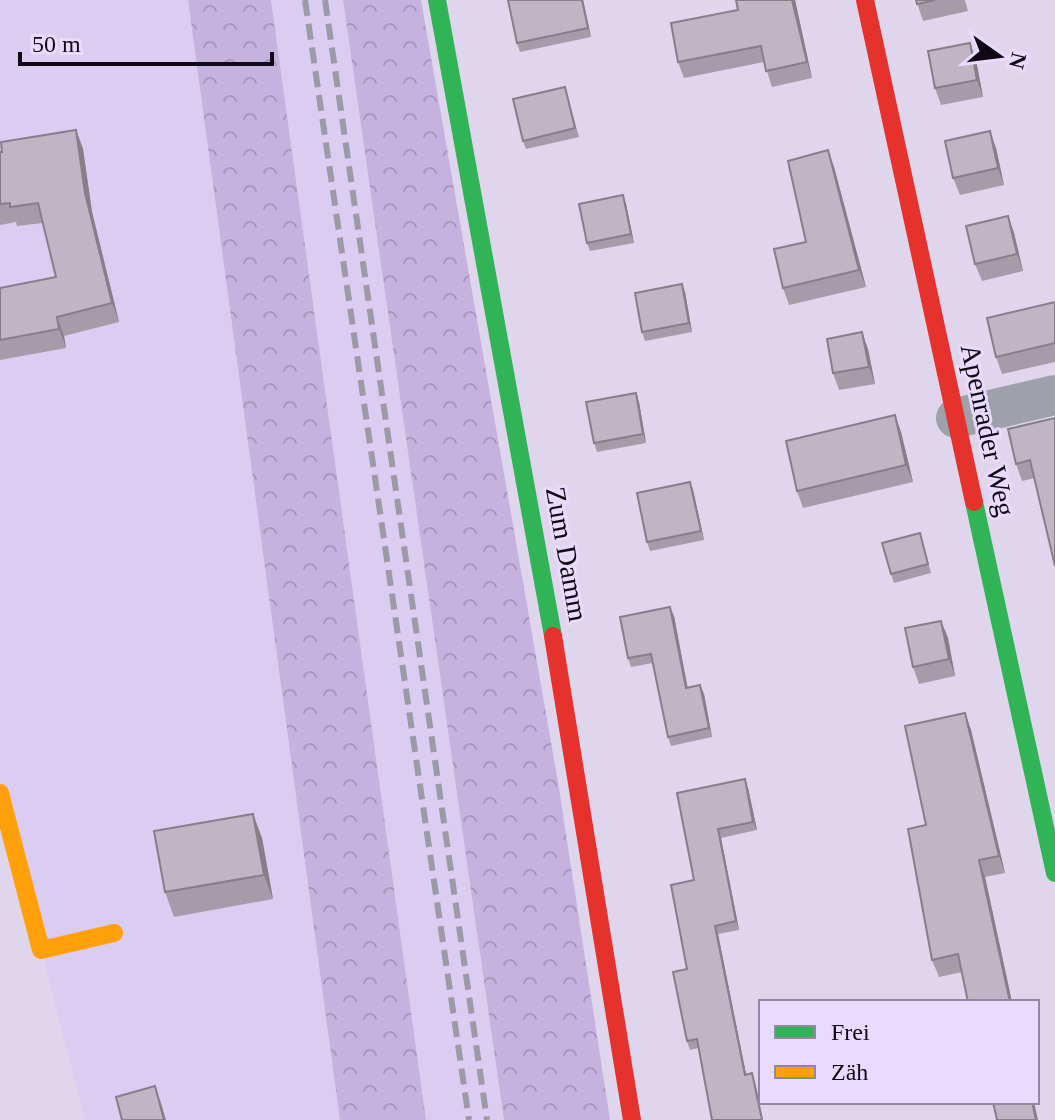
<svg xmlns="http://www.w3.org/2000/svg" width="1055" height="1120" font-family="Georgia,serif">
<defs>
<pattern id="forest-crowns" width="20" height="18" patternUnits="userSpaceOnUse" patternTransform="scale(2)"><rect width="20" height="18" fill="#c5b2df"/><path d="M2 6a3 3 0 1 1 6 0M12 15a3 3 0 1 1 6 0" fill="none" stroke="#a898bf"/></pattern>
</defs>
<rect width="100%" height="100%" fill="#dfd6ed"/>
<path fill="#dbccf1" d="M0,0h188l152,1120h-255l-85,-331z
M271,0h72l161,1120h-78z"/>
<path fill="url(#forest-crowns)" d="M188,0h83l155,1120h-86z
M343,0h78l137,782 52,338h-106z"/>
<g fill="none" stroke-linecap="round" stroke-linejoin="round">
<path stroke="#9ea1a9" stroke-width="40" d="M956,418l99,-23"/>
<path stroke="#30b455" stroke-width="18" d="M437,0l116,636
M974,502l81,371"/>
<path stroke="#ff9f0a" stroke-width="18" d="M0,793l41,157 73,-17"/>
<path stroke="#e5322d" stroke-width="18" d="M865,0l109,502
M553,636l79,484"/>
<path stroke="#9b9aa6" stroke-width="6" stroke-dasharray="16 8" stroke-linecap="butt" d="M305,0l164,1120
M325,0l162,1120"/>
</g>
<path fill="#a49ca9" d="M508,0h75l8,37 -71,15 -3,-9z
M736,0h59l17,78 -40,9 -8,-25 -80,16 -6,-16 60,-52z
M916,0h49l3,11 -45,10z
M976,60l7,37 -42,8 -6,-17z
M565,87l14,50 -53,12 -3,-8z
M76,130l7,19 9,63 27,110 -55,14 2,12 -66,12v-72l56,-11 -13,-54 -26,3 -1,-4 -16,3v-73z
M996,148l8,37 -44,10 -7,-17z
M828,150l6,17 32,120 -77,18 -6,-17 23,-46z
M623,195l3,9 8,39 -44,8 -3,-8z
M1008,216l6,17 9,38 -41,10 -7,-17z
M685,292l7,40 -47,9 -3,-9z
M1055,302v60l-53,12 -6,-17z
M868,349l7,35 -36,6 -6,-17z
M639,402l7,41 -49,9 -3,-9z
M895,415l6,17 12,50 -110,26 -6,-17z
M1055,418l-20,60 -13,3 -6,-17z
M690,482l3,8 11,50 -54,11 -3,-9z
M920,533l11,40 -37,10 -3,-9z
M674,616l14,72 16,6 8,43 -41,9 -3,-9 -15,-74 -22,4 -3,-9z
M941,621l7,17 7,38 -36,8 -6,-17z
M965,713l6,17 34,143 -20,4 27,125h-44l-6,-30 -23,5 -7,-17 -6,-135z
M748,788l9,42 -36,8 18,92 -21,4 28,141 9,7 -57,-34 -8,2 -3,-9v-72l7,-89 -17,-87z
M253,814l9,24 11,61 -99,18 -9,-25z"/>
<path fill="#867f8a" d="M582,0h1l8,37 -3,-9z
M792,0h3l17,78 -5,-16z
M970,43l6,17 7,37 -6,-17z
M76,130l7,19 9,63 27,110 -7,-19 -27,-110z
M990,131l6,17 8,37 -6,-17z
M828,150l6,17 32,120 -7,-17z
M623,195l3,9 8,39 -3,-9z
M1008,216l6,17 9,38 -6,-17z
M682,284l3,8 7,40 -3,-9z
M57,317l7,19 2,12 -7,-19z
M862,332l6,17 7,35 -6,-17z
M636,393l3,9 7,41 -3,-9z
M895,415l6,17 12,50 -7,-17z
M690,482l3,8 11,50 -3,-9z
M670,607l4,9 15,81 -3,-9z
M941,621l7,17 7,38 -6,-17z
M700,685l4,9 8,43 -3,-9z
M965,713l6,17 34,143 -6,-17z
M745,779l3,9 9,42 -4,-8z
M253,814l9,24 11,61 -9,-24z
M718,829l3,9 18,92 -3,-9z
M979,860l6,17 27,125h-2z
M715,926l3,8 30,150 -3,-9z
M752,1073l3,9 8,38h-1z
M155,1086l6,17 5,17h-2z
M1032,1102h2l4,18h-2z"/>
<path fill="#bfb5c5" stroke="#867f8a" stroke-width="2" d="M508,0h74l6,28 -71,15z
M736,0h56l15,62 -41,9 -5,-25 -83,16 -7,-39 67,-13z
M916,0h19l-18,4z
M970,43l7,37 -42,8 -7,-37z
M565,87l10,41 -52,13 -10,-42z
M76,130l9,63 27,110 -55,14 2,12 -59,11v-52l56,-11 -18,-74 -28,4v-4l-10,1v-52h2l-1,-10z
M990,131l8,37 -45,10 -8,-37z
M828,150l31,120 -76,18 -9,-39 32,-7 -18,-81z
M623,195l8,39 -44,9 -8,-39z
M1008,216l9,38 -42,10 -9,-38z
M682,284l7,39 -47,9 -7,-39z
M1055,302v41l-59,14 -9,-39z
M862,332l7,35 -36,6 -6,-34z
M636,393l7,41 -49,9 -8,-41z
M895,415l11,50 -109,26 -11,-50z
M1055,418v148l-25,-106 -14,4 -8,-35z
M690,482l11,49 -54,11 -10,-49z
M920,533l8,31 -37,10 -9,-31z
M670,607l16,81 14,-3 9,43 -41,9 -17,-83 -23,4 -8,-41z
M941,621l8,38 -36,8 -8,-39z
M965,713l34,143 -20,4 31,142h-42l-10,-48 -26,6 -24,-131 18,-4 -21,-99z
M745,779l8,43 -35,7 18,92 -21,5 30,149 7,-2 10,47h-50l-15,-81 -10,2 -14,-69 14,-3 -16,-84 23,-5 -17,-87z
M253,814l11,61 -99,17 -11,-61z
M155,1086l9,34h-42l-6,-23z
M993,1102h39l4,18h-39z"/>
<g text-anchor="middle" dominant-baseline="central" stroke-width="6" stroke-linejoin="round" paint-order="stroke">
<g font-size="28" fill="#0f0917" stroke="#e9dbfd">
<text transform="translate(988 430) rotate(78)">Apenrader Weg</text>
<text transform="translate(567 554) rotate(80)">Zum Damm</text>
</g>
</g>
<rect x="759" y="1000" width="280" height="104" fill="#e9dbfd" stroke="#9287a1" stroke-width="2"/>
<rect x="775" y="1026" width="40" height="12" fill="#30b455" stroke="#9287a1" stroke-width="2"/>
<text x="831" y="1040" font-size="24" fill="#0f0917">Frei</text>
<rect x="775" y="1066" width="40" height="12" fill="#ff9f0a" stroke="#9287a1" stroke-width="2"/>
<text x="831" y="1080" font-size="24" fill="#0f0917">Zäh</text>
<g transform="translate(999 56) rotate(104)" stroke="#e9dbfd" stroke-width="6" paint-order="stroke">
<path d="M0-6L14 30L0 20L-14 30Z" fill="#0f0917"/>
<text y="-12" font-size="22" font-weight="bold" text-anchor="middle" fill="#0f0917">N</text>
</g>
<path d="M20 52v12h252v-12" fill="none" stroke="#0f0917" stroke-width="4"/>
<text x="32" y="52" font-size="24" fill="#0f0917" stroke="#e9dbfd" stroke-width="6" paint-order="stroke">50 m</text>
</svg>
